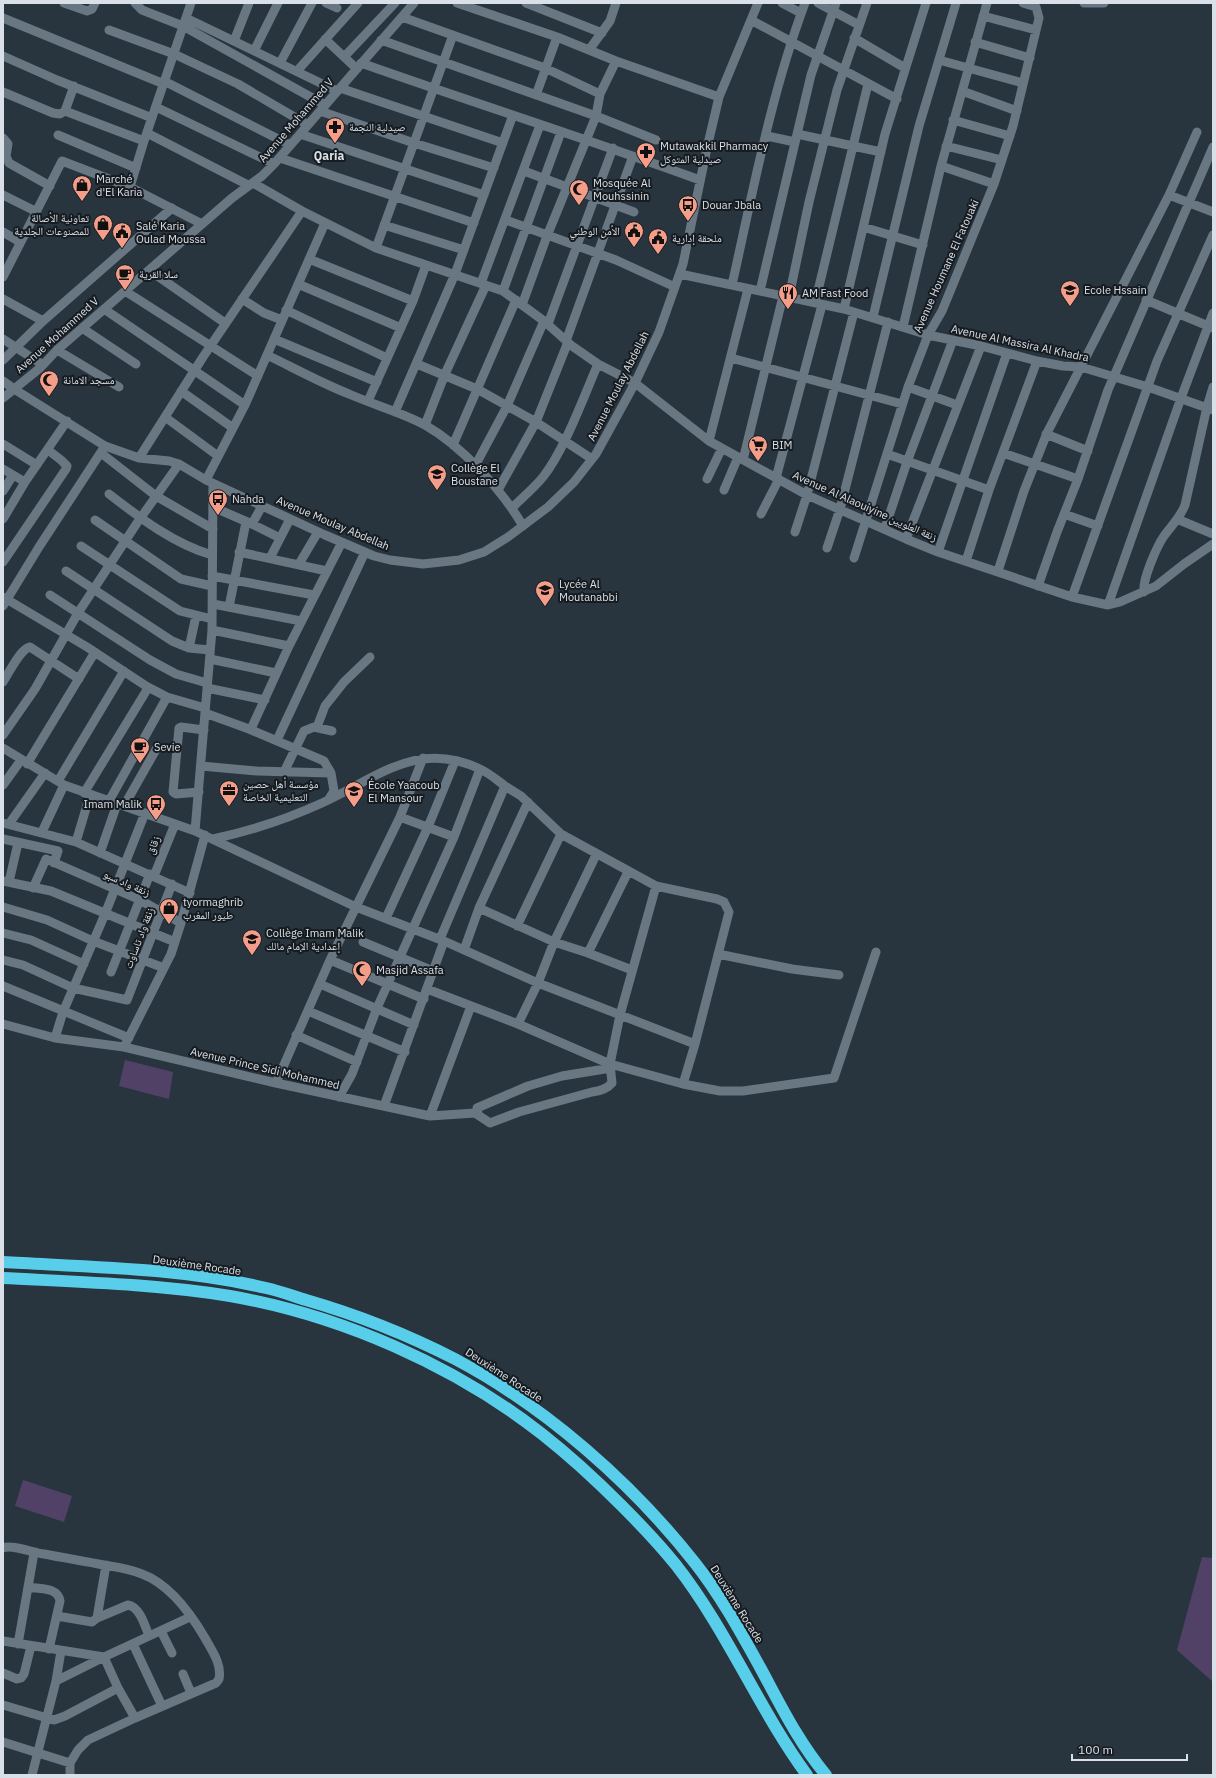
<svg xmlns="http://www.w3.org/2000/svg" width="1216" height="1778" font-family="'IBM Plex Sans','Noto Naskh Arabic',sans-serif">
<rect width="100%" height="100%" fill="#28343e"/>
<path fill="#524167" d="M125,1060l48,12 -4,27 -50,-13z
M23,1480l49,16 -8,26 -49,-16z
M1202,1557l11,1v124l-36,-32z"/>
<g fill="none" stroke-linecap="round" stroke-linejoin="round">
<path stroke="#697783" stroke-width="9" d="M64,3l23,8 5,-2 3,-6
M135,3l7,7 41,16 142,79
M326,3l11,5
M457,3l100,34 59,24 103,36
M526,3l76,30
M782,3l19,10
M818,3l41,22
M1084,3h20
M983,16l53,14
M402,17l143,51 55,26
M3,18l161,66
M186,18l151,73
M751,20l146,79
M109,30l65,24 64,30 70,41
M854,38l51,30
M325,39l32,30
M381,40l215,76 60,24
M234,41l15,-38
M975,42l55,16
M589,50l21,-29 6,-18
M254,51l24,-48
M3,56l54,24 95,38
M344,57l51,-54
M939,60l84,23
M280,63l32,-60
M361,63c113,40 227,76 339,117
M297,71l61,-68
M164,81l126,64
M340,88l163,55
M962,91l55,20
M3,92l50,21 7,1 5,-3 9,-25
M536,95l21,-58
M156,107l118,57
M65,111l79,30
M320,111l94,32 80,25
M953,120l57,16
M147,133l101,52
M300,134l184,61
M797,134l84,18
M58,135l78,33
M767,136l28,6
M3,138l5,6 -2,12 3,7 41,23
M946,146l56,14
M280,158l194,65
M941,166l53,18
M524,171l110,41
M253,183l49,28 74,37 127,43 41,30 28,25 26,18 37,19 74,58 98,54 99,44 32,13 134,45 36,8 12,-3 36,-16 28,-22 29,-20
M130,187l14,-46 47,-138
M3,195l34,17
M1169,195l28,-63
M506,220l110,40 59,27
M384,225l80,25
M863,227l60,18
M3,232l17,10
M376,248l77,-213
M309,259l104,42
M149,270l76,53
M680,274l164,35 84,26 53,11 56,15 26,5 18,1 67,20 65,23
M3,277l59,-116 68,26 72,37
M481,283l59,-158
M298,284l103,44
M732,285c21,-94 39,-191 73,-282
M125,291l133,85
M503,291l58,-159
M760,291l51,-216 25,-72
M789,297l20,-95 28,-112 30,-87
M3,299l40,22
M242,299l22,14 18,7
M1146,300l67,28
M815,303l53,-219
M522,305l25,-69 49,-120 4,-22 16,-33
M104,309l141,96
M844,309l41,-175 41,-131
M286,310l101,48
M873,317l46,-191 37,-123
M548,324l65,-176
M903,327l38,-161 46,-163
M82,328l54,36
M3,339l40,26
M274,339l103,43
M566,341l67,-185
M57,350l62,37
M267,355c27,13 54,28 82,39 25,11 52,18 76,31 37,21 77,65 98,101
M731,358l171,46
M3,360l40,-39 129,-113
M417,364l60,25 59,33 56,37
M3,381l11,8 91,57 34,12 30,3 10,3 27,16 119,55 49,21 16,4 33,4 36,-4 25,-8 24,-15 40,-30 26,-25 22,-28 39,-71 24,-51 24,-68 24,-116 12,-51 39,-94
M908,387l49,18
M181,391l52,37
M3,398l37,-30 17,-18 175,-152 30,-22 12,-12 140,-161
M368,401l45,-100 13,-36
M395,412l60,-138 58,-159
M165,417l53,39
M425,425l20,-51 41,-89
M1046,434l42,17
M709,441l39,-152
M3,444l34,21
M453,445l63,-145
M101,453l55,43 57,33
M1003,453l75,26
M887,454l102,36
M139,458l64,-101 99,-146
M743,460l40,-164
M475,466l32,-60 37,-85
M3,469l22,13
M776,478l46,-173
M707,479l15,-31
M206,480l39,-75 80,-182
M498,490l38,-68 32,-80
M724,490l14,-33
M3,491l10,-16
M109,494c31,24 65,50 103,61
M213,507l39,17 10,-18
M513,507c10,-10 21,-19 30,-30 22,-28 40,-79 55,-113
M761,514l18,-35
M1064,514l34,12
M3,519l22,-37 42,-61
M1177,519l36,15
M95,520l86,59 31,7
M252,524l28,14
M885,528l22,-66 46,-122
M795,532l12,-37 47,-183
M906,539l75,-193
M81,546l99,65 32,8
M827,548l13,-39 48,-187
M239,552l88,19
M938,552l69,-199
M270,558l20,-39
M854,558l54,-171 20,-52 14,-24 52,-127 19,-58 26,-108 -3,-11 -13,-4
M966,561l23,-71 48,-129
M3,562l63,-93 1,-3 -6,-6 -13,-10
M299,564l19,-32
M66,571l106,70 17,7 21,2
M998,571l26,-80 23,-58 122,-238 44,17
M212,576l102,19
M1038,586l19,-54 21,-53 30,-89 105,-243
M1144,592c-2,-12 13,-46 20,-56 7,-10 16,-18 21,-31l22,-98 6,-20
M50,595l100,65 26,14 31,9
M3,597l84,50 59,39 21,11 38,11
M1072,597l85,-236 56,-126
M213,604l88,17
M1108,605l73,-207 32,-85
M3,606l36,-59 66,-101
M229,607l17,-85
M212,630l77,16
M189,648l7,-32
M210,659l66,14
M3,682c6,-9 17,-33 27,-35l49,32
M207,688l58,12
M205,713l44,16 75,32 7,12 3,18 -5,8
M317,727l8,-21 19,-24 26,-25
M251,729l38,-83 53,-104
M3,735l32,-46 43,-76 59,-90 42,-59
M277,740l88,-188
M3,748l61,37 131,46 161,76 88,34 94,42 157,61 -12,40
M27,764l68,-112
M201,766l56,5 74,2
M284,772l20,-41 10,-4 18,4
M58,781l66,-110
M3,785l18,-25
M505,786l16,10 40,38
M199,792l-23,2 -3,-2 6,-64 2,-1 23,3
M84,793l64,-105
M109,801l58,-104
M124,806l34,-60
M400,817l54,20
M3,823l73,19 114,51
M9,824l36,-51
M195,831l17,-201 1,-146
M42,832l22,-47
M3,839l55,12 -4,12
M213,839c37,-8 74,-20 109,-36 55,-25 95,-64 158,-34 9,4 17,11 25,17l-65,153
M76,842l14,-47
M100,853l17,-49
M154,876l21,-52
M3,881l48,10 124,51
M9,882l9,-39
M33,888l13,-29 94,41 41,23
M3,907l44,13 46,21 71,27
M479,908l49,-106
M386,918l42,-91 27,-66
M517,926l44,-92 95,52 61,13 7,3 5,10 -34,132
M3,933l28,7 53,24
M363,942l70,29
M464,950l15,-42 75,34 34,11 44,17
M588,953l40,-81
M718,954l74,15 47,6
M3,960l20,5 50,23 54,12 45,-116
M330,960l94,39
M111,972l39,-98
M320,984l94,41
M3,986l126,52
M427,989l91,35 92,40 73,20 37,7h23l91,-13 42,-126
M308,1011l97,41
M3,1024l52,14 69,9 152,36 154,33 45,-3 15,10 29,-11 73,-20c8,-1 15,-3 20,-9l-2,-19 10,-49 36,-129
M518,1024l20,-41 16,-41 42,-87
M296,1035l61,27
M55,1038l8,-26 42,-98 40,-101
M124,1047l47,-93 10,-31 24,-88
M276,1083l54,-123 70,-143 23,-59
M339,1097l13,-23 25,-66 77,-171 26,-68
M384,1106l60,-165
M478,1115l-1,-7 51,-22 34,-10 49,-8
M430,1116l41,-110
M3,1548c8,-4 31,5 41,6 20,4 40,7 60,11 13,2 26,4 38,9 27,10 49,40 63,64 7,13 17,26 14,41l-3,4 -81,35 -47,22 -10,10 -8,13v12
M28,1587c12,2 30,0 32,14l-11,48
M57,1616l35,6 5,-4 31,-13c12,2 17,21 21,31
M97,1618l9,-53
M161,1631l11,22
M3,1641l101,16 14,31 17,30
M18,1644l16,-91
M133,1644l29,62
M3,1673l14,6 4,-1 3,-4 7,-28
M183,1674l8,19
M56,1681l5,-30
M3,1705l51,15 11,-4 53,-28
M3,1742l67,21
M32,1775l24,-94 48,-24 86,-40"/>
<path stroke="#58ceea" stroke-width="12" d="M3,1262c88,5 178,6 263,26 14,3 27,8 40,12 52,15 102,35 149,59 91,48 177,124 240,204 26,33 46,70 66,106 20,37 38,74 65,106
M3,1278c76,4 152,6 227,18 110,19 224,69 312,138 28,22 54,46 79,71 19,19 38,39 55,60 51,65 82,143 131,210"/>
</g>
<defs>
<symbol id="pharmacy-pin" viewBox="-11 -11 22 30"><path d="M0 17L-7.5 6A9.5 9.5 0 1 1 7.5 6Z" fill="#f49e8a" stroke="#161b20"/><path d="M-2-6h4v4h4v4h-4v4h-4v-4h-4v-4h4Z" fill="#111"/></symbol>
<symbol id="shop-pin" viewBox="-11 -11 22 30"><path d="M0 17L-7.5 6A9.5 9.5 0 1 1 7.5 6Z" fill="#f49e8a" stroke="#161b20"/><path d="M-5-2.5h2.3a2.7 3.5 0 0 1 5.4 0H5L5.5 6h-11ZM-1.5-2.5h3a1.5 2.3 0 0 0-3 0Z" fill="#111"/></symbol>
<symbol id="mosque-pin" viewBox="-11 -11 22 30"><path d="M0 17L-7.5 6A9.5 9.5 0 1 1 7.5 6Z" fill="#f49e8a" stroke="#161b20"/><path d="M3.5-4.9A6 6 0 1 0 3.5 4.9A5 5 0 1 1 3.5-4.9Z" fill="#111"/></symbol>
<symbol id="bus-pin" viewBox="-11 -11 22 30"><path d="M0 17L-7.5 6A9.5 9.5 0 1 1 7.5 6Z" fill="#f49e8a" stroke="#161b20"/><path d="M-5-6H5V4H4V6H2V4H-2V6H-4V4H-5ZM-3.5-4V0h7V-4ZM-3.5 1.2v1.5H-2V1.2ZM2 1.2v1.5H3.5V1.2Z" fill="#111"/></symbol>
<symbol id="civic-pin" viewBox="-11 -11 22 30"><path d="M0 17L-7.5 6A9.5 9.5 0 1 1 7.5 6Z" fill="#f49e8a" stroke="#161b20"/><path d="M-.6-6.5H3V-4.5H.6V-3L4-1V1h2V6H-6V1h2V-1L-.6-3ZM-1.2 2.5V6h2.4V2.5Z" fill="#111"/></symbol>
<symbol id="cafe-pin" viewBox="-11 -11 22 30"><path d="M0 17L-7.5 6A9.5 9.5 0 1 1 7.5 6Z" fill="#f49e8a" stroke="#161b20"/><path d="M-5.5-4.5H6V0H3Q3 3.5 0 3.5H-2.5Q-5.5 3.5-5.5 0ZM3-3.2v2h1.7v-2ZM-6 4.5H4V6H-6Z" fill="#111"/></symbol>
<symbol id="school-pin" viewBox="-11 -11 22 30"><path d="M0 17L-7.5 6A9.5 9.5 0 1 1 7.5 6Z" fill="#f49e8a" stroke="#161b20"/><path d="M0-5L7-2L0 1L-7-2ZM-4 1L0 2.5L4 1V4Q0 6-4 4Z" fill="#111"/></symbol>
<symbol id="restaurant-pin" viewBox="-11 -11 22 30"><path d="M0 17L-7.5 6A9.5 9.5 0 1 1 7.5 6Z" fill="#f49e8a" stroke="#161b20"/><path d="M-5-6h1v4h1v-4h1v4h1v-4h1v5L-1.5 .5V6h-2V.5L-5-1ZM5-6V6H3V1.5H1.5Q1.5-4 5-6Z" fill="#111"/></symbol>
<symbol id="supermarket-pin" viewBox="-11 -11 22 30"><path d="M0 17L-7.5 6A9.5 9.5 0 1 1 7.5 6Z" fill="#f49e8a" stroke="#161b20"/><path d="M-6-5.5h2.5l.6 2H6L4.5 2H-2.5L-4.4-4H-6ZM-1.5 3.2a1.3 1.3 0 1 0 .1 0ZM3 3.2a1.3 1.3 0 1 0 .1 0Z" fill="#111"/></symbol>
<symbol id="office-pin" viewBox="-11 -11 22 30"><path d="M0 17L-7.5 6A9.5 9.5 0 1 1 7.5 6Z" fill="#f49e8a" stroke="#161b20"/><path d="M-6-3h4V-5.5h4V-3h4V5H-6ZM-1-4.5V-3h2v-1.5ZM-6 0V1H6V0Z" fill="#111"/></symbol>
</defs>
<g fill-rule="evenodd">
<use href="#pharmacy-pin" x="324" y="116" width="22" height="30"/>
<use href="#pharmacy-pin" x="635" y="141" width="22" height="30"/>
<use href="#shop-pin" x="71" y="174" width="22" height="30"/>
<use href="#mosque-pin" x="568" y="178" width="22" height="30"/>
<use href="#bus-pin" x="677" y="194" width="22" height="30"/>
<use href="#shop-pin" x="92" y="213" width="22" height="30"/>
<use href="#civic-pin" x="623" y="220" width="22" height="30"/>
<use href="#civic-pin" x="111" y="221" width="22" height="30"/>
<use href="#civic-pin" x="647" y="227" width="22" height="30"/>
<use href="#cafe-pin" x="114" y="263" width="22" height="30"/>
<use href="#school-pin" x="1059" y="279" width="22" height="30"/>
<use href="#restaurant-pin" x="777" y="282" width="22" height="30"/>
<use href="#mosque-pin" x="38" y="369" width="22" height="30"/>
<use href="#supermarket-pin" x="747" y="434" width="22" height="30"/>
<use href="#school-pin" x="426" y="463" width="22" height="30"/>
<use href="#bus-pin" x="207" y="488" width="22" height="30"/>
<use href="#school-pin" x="534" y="579" width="22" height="30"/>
<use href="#cafe-pin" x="129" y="736" width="22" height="30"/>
<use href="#office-pin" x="218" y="779" width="22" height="30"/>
<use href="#school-pin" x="343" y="780" width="22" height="30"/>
<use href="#bus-pin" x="145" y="793" width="22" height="30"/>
<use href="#shop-pin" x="158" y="897" width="22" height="30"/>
<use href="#school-pin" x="241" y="928" width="22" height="30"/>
<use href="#mosque-pin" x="351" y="959" width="22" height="30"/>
</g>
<g text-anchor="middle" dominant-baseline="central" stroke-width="4" stroke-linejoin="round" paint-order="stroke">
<g font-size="11" fill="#d9e0e7" stroke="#161b20">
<text transform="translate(296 120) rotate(-49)">Avenue Mohammed V</text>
<text transform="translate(946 266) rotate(-66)">Avenue Houmane El Fatouaki</text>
<text transform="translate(57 335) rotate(-42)">Avenue Mohammed V</text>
<text transform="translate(1020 343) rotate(12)">Avenue Al Massira Al Khadra</text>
<text transform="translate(618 386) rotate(-63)">Avenue Moulay Abdellah</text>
<text transform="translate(865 506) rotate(24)">Avenue Al Alaouiyine زنقة العلويين</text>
<text transform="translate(333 523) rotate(23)">Avenue Moulay Abdellah</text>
<text transform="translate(153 845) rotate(-68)">زقاق</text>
<text transform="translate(127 883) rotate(24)">زنقة واد سبو</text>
<text transform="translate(139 938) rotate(-69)">زنقة واد تاساوت</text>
<text transform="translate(265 1068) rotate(13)">Avenue Prince Sidi Mohammed</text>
<text transform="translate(197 1265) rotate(8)">Deuxième Rocade</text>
<text transform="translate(504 1375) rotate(33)">Deuxième Rocade</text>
<text transform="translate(737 1604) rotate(58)">Deuxième Rocade</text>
</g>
<g font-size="11" fill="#d9e0e7" stroke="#161b20" text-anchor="start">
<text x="349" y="127">صيدلية النجمة</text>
<text x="660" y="146">Mutawakkil Pharmacy<tspan x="660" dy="13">صيدلية المتوكل</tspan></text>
<text x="96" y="179">Marché<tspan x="96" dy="13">d'El Karia</tspan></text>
<text x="593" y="183">Mosquée Al<tspan x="593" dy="13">Mouhssinin</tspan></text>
<text x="702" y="205">Douar Jbala</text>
<text x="89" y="218" text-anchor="end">تعاونية الأصالة<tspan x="89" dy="13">للمصنوعات الجلدية</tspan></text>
<text x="136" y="226">Salé Karia<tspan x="136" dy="13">Oulad Moussa</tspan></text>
<text x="620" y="231" text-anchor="end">الأمن الوطني</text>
<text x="672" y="238">ملحقة إدارية</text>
<text x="139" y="274">سلا القرية</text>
<text x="1084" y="290">Ecole Hssain</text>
<text x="802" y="293">AM Fast Food</text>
<text x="63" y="380">مسجد الامانة</text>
<text x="772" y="445">BIM</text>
<text x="451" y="468">Collège El<tspan x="451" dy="13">Boustane</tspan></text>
<text x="232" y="499">Nahda</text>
<text x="559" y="584">Lycée Al<tspan x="559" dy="13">Moutanabbi</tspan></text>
<text x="154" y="747">Sevie</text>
<text x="243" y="784">مؤسسة أهل حصين<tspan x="243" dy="13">التعليمية الخاصة</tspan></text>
<text x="368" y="785">École Yaacoub<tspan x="368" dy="13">El Mansour</tspan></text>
<text x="142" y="804" text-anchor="end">Imam Malik</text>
<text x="183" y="902">tyormaghrib<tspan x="183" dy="13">طيور المغرب</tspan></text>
<text x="266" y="933">Collège Imam Malik<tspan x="266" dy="13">إعدادية الإمام مالك</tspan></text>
<text x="376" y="970">Masjid Assafa</text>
</g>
<g font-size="12" font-weight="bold" fill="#d9e0e7" stroke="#161b20">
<text x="329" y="155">Qaria</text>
</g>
</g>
<rect width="1216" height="1778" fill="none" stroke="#d9e0e7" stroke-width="8"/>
<path d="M1072 1754v6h115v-6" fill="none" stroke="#d9e0e7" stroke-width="2"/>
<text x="1078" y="1754" font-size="12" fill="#d9e0e7" stroke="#161b20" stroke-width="3" paint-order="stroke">100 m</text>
</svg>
